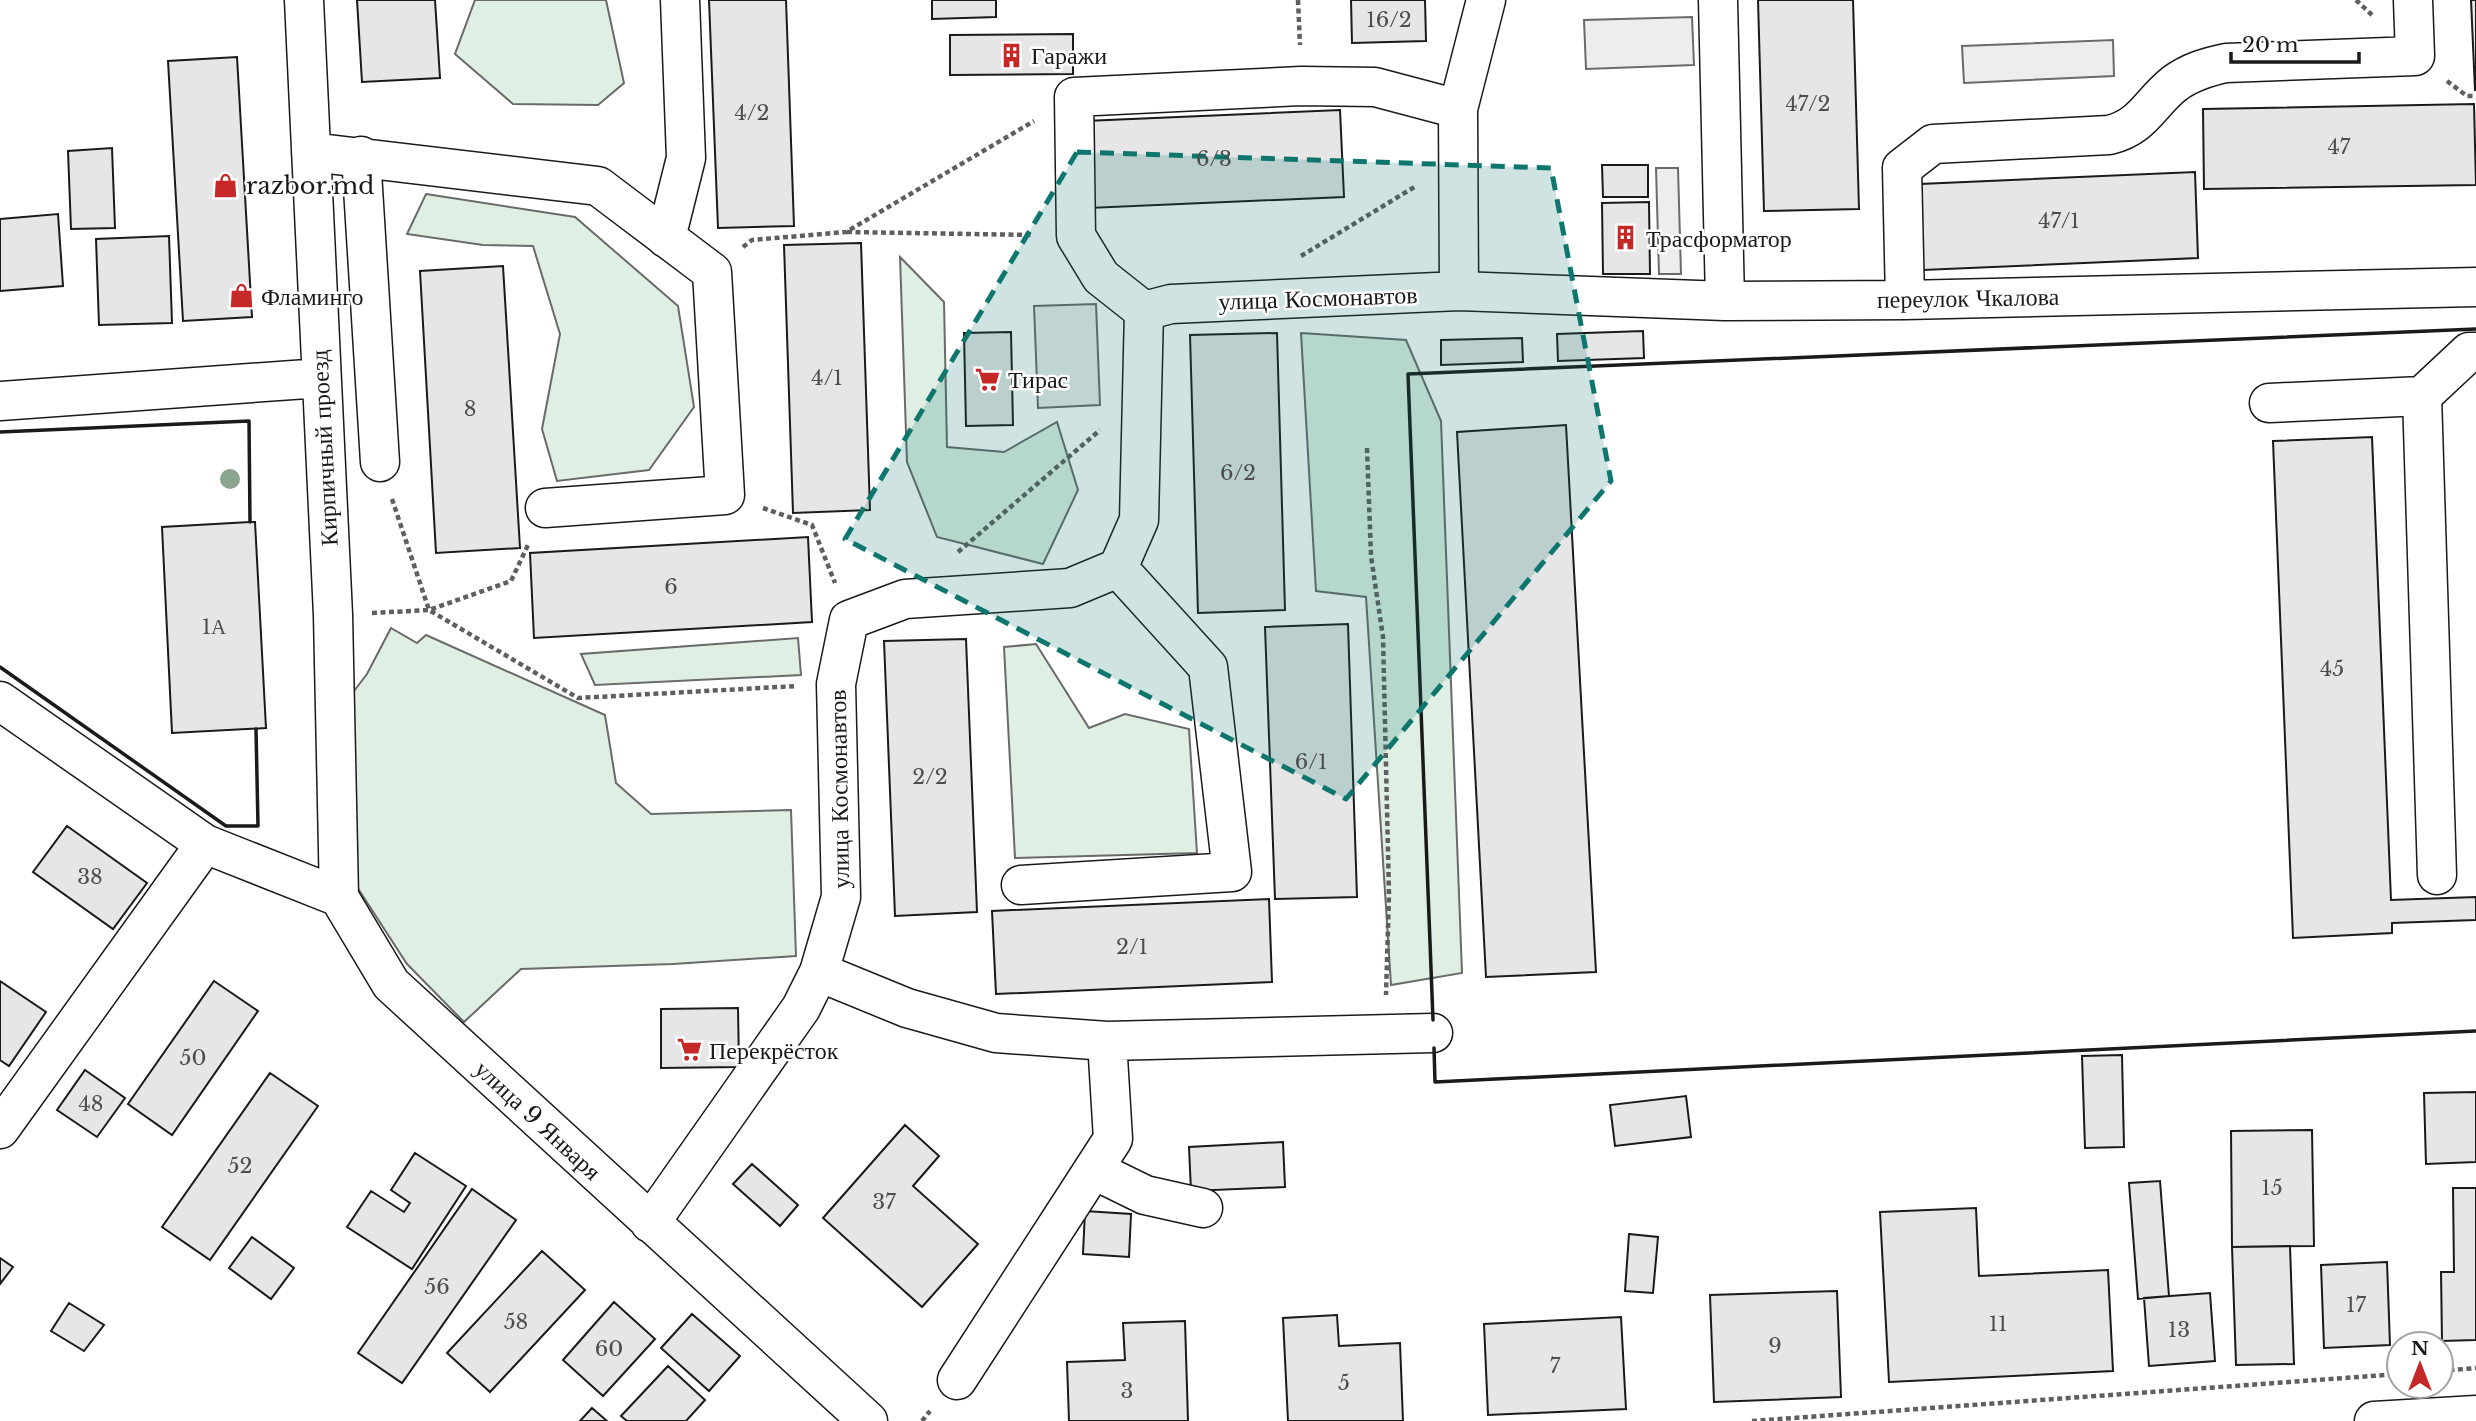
<svg xmlns="http://www.w3.org/2000/svg" width="2476" height="1421" font-family="'Libre Baskerville',serif">
<rect width="100%" height="100%" fill="#fff"/>
<path fill="#e0efe3" stroke="#6a6a6a" stroke-width="2" d="M475,0h131l18,83 -26,22 -85,-1 -58,-50z
M426,194l149,23 103,89 16,101 -45,63 -92,11 -15,-52 18,-95 -27,-88 -50,-1 -76,-11z
M900,257l44,45 3,145 57,5 53,-30 21,68 -35,74 -106,-27 -30,-75z
M1301,333l105,7 35,81 21,552 -71,12 -25,-388 -50,-6z
M391,628l26,15 9,-8 179,80 11,68 35,31 140,-4 5,146 -123,8 -152,5 -57,53 -57,-58 -50,-77 -16,-179 26,-34z
M798,638l3,37 -206,10 -14,-31z
M1036,644l53,84 36,-14 64,15 8,124 -182,5 -11,-211z"/>
<path fill="#ededed" stroke="#6a6a6a" stroke-width="2" d="M1692,17l2,48 -108,4 -2,-49z
M2113,40l1,36 -150,7 -2,-37z
M1656,168h22l3,106h-22z
M1096,304l4,101 -62,3 -4,-102z"/>
<path fill="#e6e6e6" stroke="#1a1a1a" stroke-width="2" d="M357,0h78l5,78 -78,4z
M709,0h77l8,226 -76,2z
M932,0h64v17l-64,2z
M1351,0h74l1,41 -74,2z
M1758,0h95l6,209 -95,2z
M2471,0h5v90h-1z
M1073,34v40l-123,1v-40z
M237,57l15,260 -69,4 -15,-260z
M2474,104l2,81 -272,4 -1,-80z
M1340,110l4,87 -255,11 -4,-87z
M112,148l3,80 -44,1 -3,-78z
M1602,165h46v32h-45z
M2195,172l3,86 -275,12 -3,-86z
M1649,202l1,72h-47l-1,-71z
M58,214l5,72 -63,5v-72z
M169,236l3,87 -73,2 -3,-86z
M861,243l9,267 -77,3 -9,-268z
M503,266l17,282 -84,5 -16,-282z
M1643,331l1,27 -86,3 -1,-27z
M1011,332l2,93 -47,1 -2,-93z
M1277,333l8,277 -87,3 -8,-278z
M1522,338l1,24 -82,3v-25z
M1566,425l30,547 -110,5 -29,-545z
M2372,437l19,463 85,-3v23l-84,3v10l-99,5 -20,-497z
M250,522h5l11,206 -94,5 -10,-206z
M808,537l4,85 -278,16 -4,-85z
M1348,624l9,273 -82,2 -10,-272z
M966,639l11,273 -82,4 -11,-275z
M67,826l80,57 -34,46 -80,-57z
M1269,899l3,83 -276,12 -4,-83z
M0,981l46,31 -37,54 -9,-6z
M214,981l44,30 -86,124 -44,-31z
M738,1008l1,59 -78,1v-59z
M2122,1055l2,92 -39,1 -3,-92z
M85,1070l40,28 -28,39 -40,-27z
M270,1073l48,33 -108,154 -48,-33z
M2476,1092v70l-50,2 -2,-71z
M1686,1096l5,41 -76,9 -5,-41z
M905,1125l34,31 -26,30 65,58 -56,63 -99,-89z
M2312,1130l2,116 -82,1 -1,-116z
M1283,1142l2,45 -94,4 -2,-44z
M415,1153l51,33 -54,83 -65,-42 24,-36 33,21 6,-9 -19,-13z
M752,1164l46,41 -18,21 -47,-42z
M2160,1181l9,115 -31,3 -9,-116z
M2453,1188h23v152l-34,1 -1,-69h13z
M472,1189l44,31 -114,163 -44,-30z
M1976,1208l3,68 129,-6 5,101 -224,11 -9,-170z
M1085,1211l46,3 -2,43 -46,-3z
M1629,1234l29,3 -5,56 -28,-2z
M252,1237l42,31 -23,31 -42,-31z
M2290,1246l4,118 -58,1 -4,-118z
M542,1251l43,39 -95,102 -43,-39z
M0,1258l13,9 -13,17z
M2387,1262l3,83 -66,3 -3,-83z
M1837,1291l4,106 -127,5 -4,-107z
M2210,1293l5,68 -66,5 -5,-68z
M614,1302l41,37 -52,57 -40,-36z
M69,1303l35,22 -20,26 -33,-20z
M692,1314l48,42 -31,35 -48,-43z
M1337,1315l2,31 61,-3 3,78h-115l-5,-103z
M1621,1317l5,92 -138,6 -4,-91z
M1185,1321l3,100h-119l-2,-59 58,-2 -2,-37z
M668,1366l37,34 -19,21h-59l-6,-5z
M592,1408l15,13h-27z"/>
<g fill="none" stroke-linecap="round" stroke-linejoin="round">
<defs>
<path id="minor" d="M304,0l29,615 6,282
M1718,0l7,301
M311,152l287,34 114,86 13,223 -180,13
M361,156l19,306
M666,238l20,-80 -6,-158
M1459,291l-1,-182 28,-109
M1905,300l-3,-132 31,-24 176,-9c34,-8 40,-31 65,-51 16,-12 33,-17 52,-21l189,-7 -2,-56
M1144,311l-43,-34 -25,-41 -2,-139 227,-11 74,1 83,22
M0,401l321,-23
M2269,403l153,-7
M0,701l205,143 134,53 52,87 477,437
M2437,875l-15,-479 47,-44h7
M1021,885l211,-13 -24,-205 -90,-99
M819,972l88,36 89,25 111,8 326,-8
M0,1129l205,-285
M1094,1170l51,25 58,13
M650,1223l151,-215 18,-36 22,-75 -5,-213 13,-64 56,-21 165,-11 48,-20 21,-48 5,-209 27,-7 288,-13 266,10 180,-1 571,-13
M957,1380l156,-241 -6,-98
M2374,1421l102,-6"/>
</defs>
<use href="#minor" stroke="#1a1a1a" stroke-width="41"/>
<path stroke="#5f5f5f" stroke-width="4.5" stroke-dasharray="5 3.5" stroke-linecap="butt" d="M1298,0l2,45
M2356,0l16,15
M2447,81l20,15h9
M847,232l187,3
M743,247l9,-7 94,-8 188,-111
M1301,256l115,-70
M1367,448l4,108 12,81 6,257 -3,101
M392,499l37,111 149,88 219,-12
M763,508l49,17 23,58
M958,552l142,-122
M372,613l57,-3 82,-29 17,-36
M2441,1371l35,-3
M922,1421l8,-10
M1752,1421l647,-47"/>
<use href="#minor" stroke="#fff" stroke-width="38"/>
<path stroke="#1a1a1a" stroke-width="3.5" d="M0,432l249,-11 1,101
M0,667l226,159h32l-2,-97
M1433,1020l-25,-646 1068,-45
M1434,1048l1,34 1041,-51"/>
</g>
<circle fill="#8aa48f" cx="230" cy="479" r="10"/>
<path fill="#0f766e" fill-opacity="0.2" stroke="#0f766e" stroke-width="5" stroke-dasharray="14 9" stroke-linejoin="round" d="M1077,152l474,16 60,313 -265,318 -501,-260z"/>
<defs>
<symbol id="building-bare" viewBox="-9 -9 18 18"><path d="M-4-6H4V6H1V3H-1V6H-4ZM-2.5-4.3h1.7v1.8h-1.7ZM.8-4.3h1.7v1.8H.8ZM-2.5-1h1.7V.8h-1.7ZM.8-1h1.7V.8H.8Z" fill="#c62828" stroke="#fff" stroke-width="2.5" paint-order="stroke"/></symbol>
<symbol id="shop-bare" viewBox="-9 -9 18 18"><path d="M-5-2.5h2.3a2.7 3.5 0 0 1 5.4 0H5L5.5 6h-11ZM-1.5-2.5h3a1.5 2.3 0 0 0-3 0Z" fill="#c62828" stroke="#fff" stroke-width="2.5" paint-order="stroke"/></symbol>
<symbol id="supermarket-bare" viewBox="-9 -9 18 18"><path d="M-6-5.5h2.5l.6 2H6L4.5 2H-2.5L-4.4-4H-6ZM-1.5 3.2a1.3 1.3 0 1 0 .1 0ZM3 3.2a1.3 1.3 0 1 0 .1 0Z" fill="#c62828" stroke="#fff" stroke-width="2.5" paint-order="stroke"/></symbol>
</defs>
<g fill-rule="evenodd">
<use href="#building-bare" x="994" y="38" width="35" height="35"/>
<use href="#shop-bare" x="208" y="168" width="35" height="35"/>
<use href="#building-bare" x="1608" y="220" width="35" height="35"/>
<use href="#shop-bare" x="224" y="278" width="35" height="35"/>
<use href="#supermarket-bare" x="970" y="362" width="35" height="35"/>
<use href="#supermarket-bare" x="672" y="1032" width="35" height="35"/>
</g>
<g text-anchor="middle" dominant-baseline="central" stroke-width="5" stroke-linejoin="round" paint-order="stroke">
<g font-size="21" fill="#4d4d4d">
<text x="1389" y="20">16/2</text>
<text x="1808" y="104">47/2</text>
<text x="752" y="113">4/2</text>
<text x="2339" y="147">47</text>
<text x="1214" y="159">6/3</text>
<text x="2059" y="221">47/1</text>
<text x="827" y="378">4/1</text>
<text x="470" y="409">8</text>
<text x="1238" y="473">6/2</text>
<text x="671" y="587">6</text>
<text x="214" y="627">1А</text>
<text x="2332" y="669">45</text>
<text x="1311" y="762">6/1</text>
<text x="930" y="777">2/2</text>
<text x="90" y="877">38</text>
<text x="1132" y="947">2/1</text>
<text x="193" y="1058">50</text>
<text x="91" y="1104">48</text>
<text x="240" y="1166">52</text>
<text x="2272" y="1188">15</text>
<text x="884" y="1202">37</text>
<text x="437" y="1287">56</text>
<text x="2356" y="1305">17</text>
<text x="516" y="1322">58</text>
<text x="1998" y="1324">11</text>
<text x="2179" y="1330">13</text>
<text x="1775" y="1346">9</text>
<text x="609" y="1349">60</text>
<text x="1555" y="1366">7</text>
<text x="1344" y="1383">5</text>
<text x="1127" y="1391">3</text>
</g>
<g font-size="24" fill="#1a1a1a" stroke="#fff" text-anchor="start">
<text x="1031" y="55">Гаражи</text>
<text x="246" y="185">razbor.md</text>
<text x="1646" y="238">Трасформатор</text>
<text x="261" y="296">Фламинго</text>
<text x="1008" y="379">Тирас</text>
<text x="709" y="1050">Перекрёсток</text>
</g>
<g font-size="24" fill="#1a1a1a" stroke="#fff">
<text transform="translate(1318 298) rotate(-2)">улица Космонавтов</text>
<text transform="translate(1968 298) rotate(-1)">переулок Чкалова</text>
<text transform="translate(324 448) rotate(-93)">Кирпичный проезд</text>
<text transform="translate(839 789) rotate(-91)">улица Космонавтов</text>
<text transform="translate(538 1120) rotate(43)">улица 9 Января</text>
</g>
</g>
<g transform="translate(2420 1365)"><circle r="33" fill="#ffffff" stroke="#a3a3a3" stroke-width="2"/>
<path d="M0-5L12 26L0 18L-12 26Z" fill="#c62828"/>
<text y="-10" font-size="19" font-weight="bold" text-anchor="middle" fill="#1a1a1a">N</text>
</g>
<path d="M2231 52v10h128v-10" fill="none" stroke="#1a1a1a" stroke-width="3.5"/>
<text x="2242" y="52" font-size="21" fill="#1a1a1a" stroke="#ffffff" stroke-width="5" paint-order="stroke">20 m</text>
</svg>
